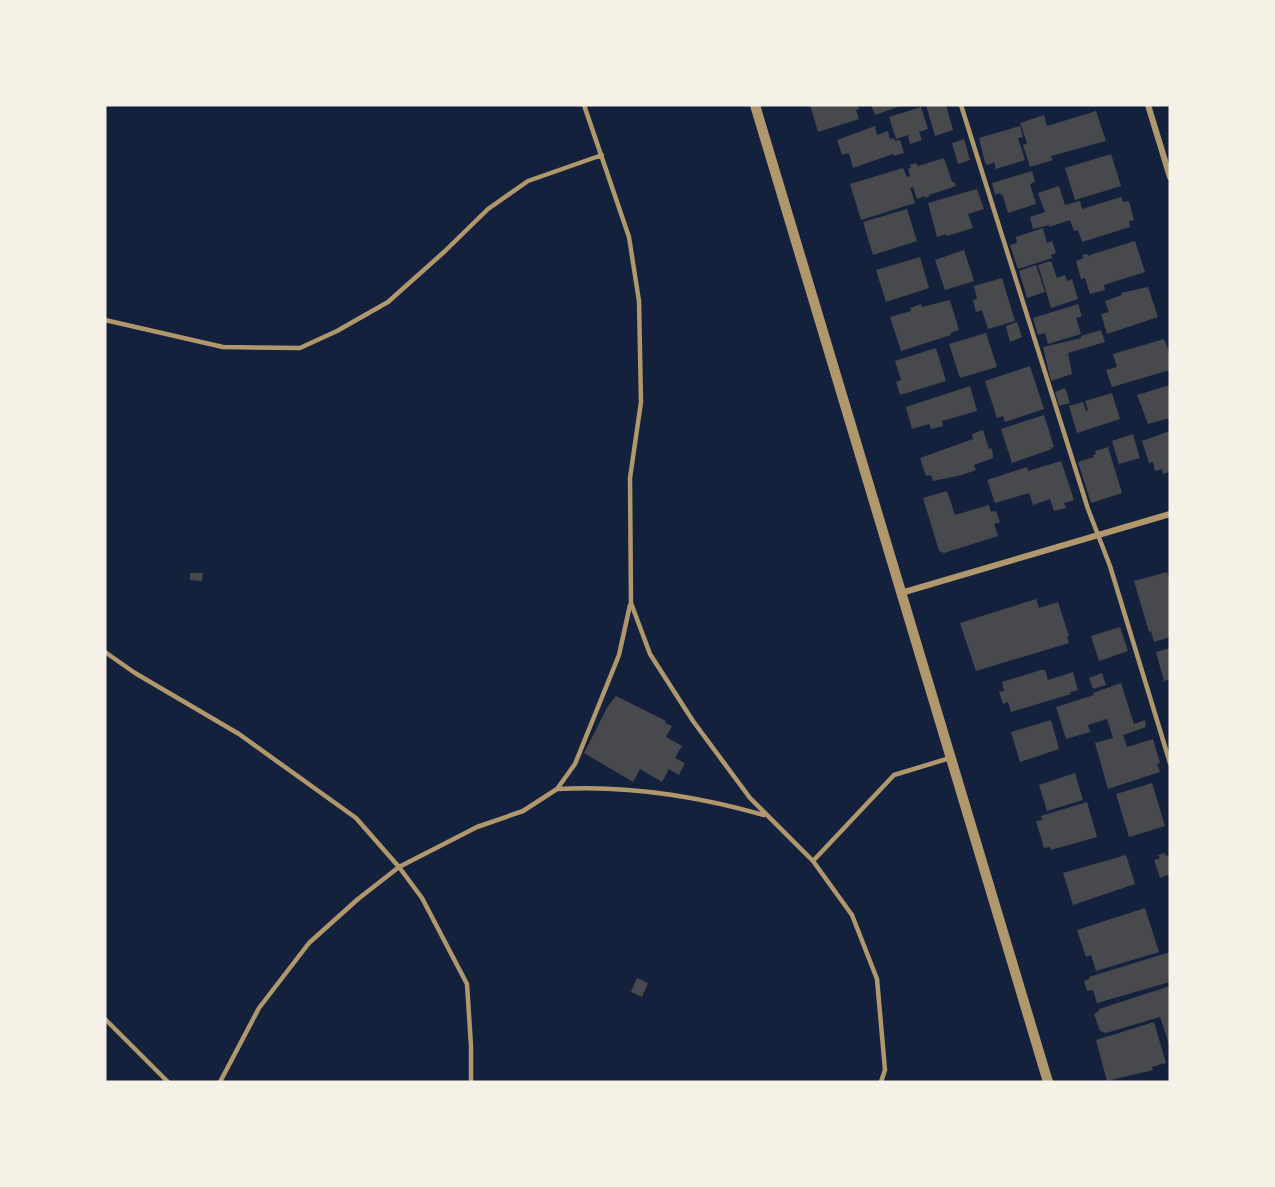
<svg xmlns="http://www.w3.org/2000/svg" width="1275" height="1187" font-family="Poppins,sans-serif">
<rect width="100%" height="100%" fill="#14213d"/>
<path fill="#48494c" d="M810,105h48l1,4 -3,1 3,9 -41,13z
M871,105h32l-28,10z
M926,105h20l7,25 -18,6z
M921,107l7,22 -9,3 3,8 -12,4 -2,-9 -12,4 -7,-22z
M1096,111l10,30 -55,15 2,4 -23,7 -7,-22 4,-2 -7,-20 24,-8 3,11z
M875,126l2,9 11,-4 2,8 4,-1 1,3 5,-1 4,13 -10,3 -1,-2 -40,14 -4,-15 -7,2 -5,-15z
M1020,126l3,11 -5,1 7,22 -29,9 -2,-7 -6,3 -3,-2 -6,-25z
M964,139l6,21 -12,4 -6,-21z
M1111,154l10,32 -46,14 -10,-32z
M944,158l8,24h2l2,4 -27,9 1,1 -5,2v-2l-8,3 -4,-12 -3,1 5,15 -54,17 -11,-36 53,-16 4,9 3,-1 -2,-7 3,-1 -1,-3 6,-2 2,3z
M1032,171l3,11 -5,2 6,20 -28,9 -5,-17 -4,-3 -4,2 -3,-12z
M1059,186l6,19 15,-4 2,8 39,-12 2,5 6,-1 5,19 -5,1 1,6 -48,15 -4,-12 -4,1 -4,-11 -21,7v-2l-16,4 -3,-12 15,-5 -7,-19z
M977,189l7,20 -16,5 5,14 -26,8 -1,-2 -9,3 -9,-34z
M907,209l10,32 -44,14 -10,-33z
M1043,228l4,15 5,-2 4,12 -5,2 1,3 -34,11 -8,-24 7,-2 -1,-6z
M1135,241l10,31 -41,13 1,5 -15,4 -5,-16 -4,1 -5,-18 8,-3 -2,-3 6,-1 1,3 1,-2z
M964,250l10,31 -29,9 -10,-30z
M920,257l9,31 -43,14 -10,-32z
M1051,261l6,17 8,-3 2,6 5,-2 6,20 -27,9 -13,-43z
M1036,265l9,27 -18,6 -8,-27z
M1002,278l13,43 -27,8 -6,-19 -6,2 -3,-12 4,-1 -3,-13z
M1148,287l10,30 -51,17 -6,-20 8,-2 -4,-11 17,-6 -1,-2z
M950,300l9,30 -9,3 1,2 -50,16 -11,-34 21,-6 -1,-3 11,-4 1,3z
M1078,304l4,12 -6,2 5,16 -33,10 -3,-11 -7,2 -5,-17z
M1017,322l5,15 -12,5 -4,-16z
M1101,330l4,12 -37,11 4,21 -21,7 -8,-34 38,-9v-2z
M986,333l11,34 -37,11 -11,-34z
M1164,339l6,15v16l-58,17 -6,-17 11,-3 -4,-13z
M936,348l10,33 -46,14 -4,-13 5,-2 -6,-19z
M1030,366l14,43 -39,13 -2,-6 -6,2 -12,-37z
M1170,385v33l-22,6 -11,-29z
M970,386l7,25 -35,10 1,5 -12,3 -2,-5 -17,5 -6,-22z
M1065,388l5,15 -11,3 -4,-14z
M1112,393l8,26 -43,14 -8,-27 14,-4 3,9 2,-1 -3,-9z
M1044,415l10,32h-2v2l-40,14 -11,-34z
M983,430l6,19 3,-1 1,10 -19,7 2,5 -14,5 -29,6 -2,-6 -5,1 -6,-18 53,-19 -1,-5z
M1170,431v41l-7,2 -1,-5 -7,2 -2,-9 -4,1 -7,-22z
M1133,434l7,24 -21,6 -7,-23z
M1108,447l14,46 -31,10 -13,-41 16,-5 -1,-2 3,-1 -1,-3z
M1061,461l13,39 -10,3 2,5 -12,3 -4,-12 -17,6 -4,-12 -34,10 -8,-23 40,-13 1,4z
M947,491l8,24 34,-10 2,7 5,-1 4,11 -6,2 4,12 -54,17 -5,-2 -16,-53z
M1167,572l3,9v56l-16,5 -3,-11 -2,1 -15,-51z
M190,573h13l-1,8 -12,-1z
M1036,599l3,9 19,-6 11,34 -2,1 2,6 -93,28 -16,-48z
M1120,627l8,24 -29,10 -8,-25z
M1170,648v31l-6,2 -8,-29z
M1041,670h4l3,10 25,-8 5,18 -8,2 1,2 -60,18 -3,-10 -5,2 -4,-12 5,-1 -2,-9z
M1102,673l4,12 -13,4 -4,-11z
M1121,683l13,41 11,-4 1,7 -23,8 4,12 26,-8 7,24 -3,1 3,8 -52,17 -13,-46 18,-5 -6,-19 -19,6 2,7 -24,7 -10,-32 38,-12 -1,-2z
M616,696l50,25 -1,2 7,3 -6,11 16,9 -7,12 10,5 -6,12 -10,-6 -7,13 -22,-13 -7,13 -49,-29 24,-47z
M1051,720l8,29 -39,13 -9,-30z
M1075,773l8,27 -36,11 -8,-26z
M1152,783l13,43 -36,11 -13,-43z
M1087,802l10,35 -46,13 -1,-3 -6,1 -8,-27 6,-1 -1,-4z
M1165,853l1,3 4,-2v20l-10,4 -6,-18 6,-2 -2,-3z
M1126,855l9,29 -62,21 -10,-32z
M1145,908l14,44 -63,19 -5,-16 -5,2 -9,-27z
M1170,952v30l-73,21 -4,-13 -6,1 -3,-10 6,-2 -1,-2z
M637,978l11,5 -6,14 -11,-5z
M1170,986v61l-10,-30 -54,16 -6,-2 -6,-17 5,-3v-2z
M1154,1022l12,41 -14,4 1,3 -46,11 -11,-41z"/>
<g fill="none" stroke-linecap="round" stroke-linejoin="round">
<path stroke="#b1986c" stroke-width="4.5" d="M584,105l45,132 10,64 2,101 -11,76 1,125 19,51 43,67 57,77 63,63 39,54 25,64 8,91 -4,12
M961,105l127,404 22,57 60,197
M105,320l118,27 77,1 37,-17 51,-29 56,-50 44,-43 40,-28 74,-26
M105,652l30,21 104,61 117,84 43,49 23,31 45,86 4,62v36
M557,789c69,-4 140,7 207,26
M813,861l81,-86 56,-17
M105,1019l63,63
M220,1082l39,-74 50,-65 49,-44 41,-32 78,-40 46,-16 34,-22 18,-25 44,-109 11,-50"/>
<path stroke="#b1986c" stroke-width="6" d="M1148,105l22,72
M901,593l269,-79"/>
<path stroke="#b1986c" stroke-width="10" d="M755,105l293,977"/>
</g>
<rect width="1275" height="1187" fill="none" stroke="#f6f1e7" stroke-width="213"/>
</svg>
